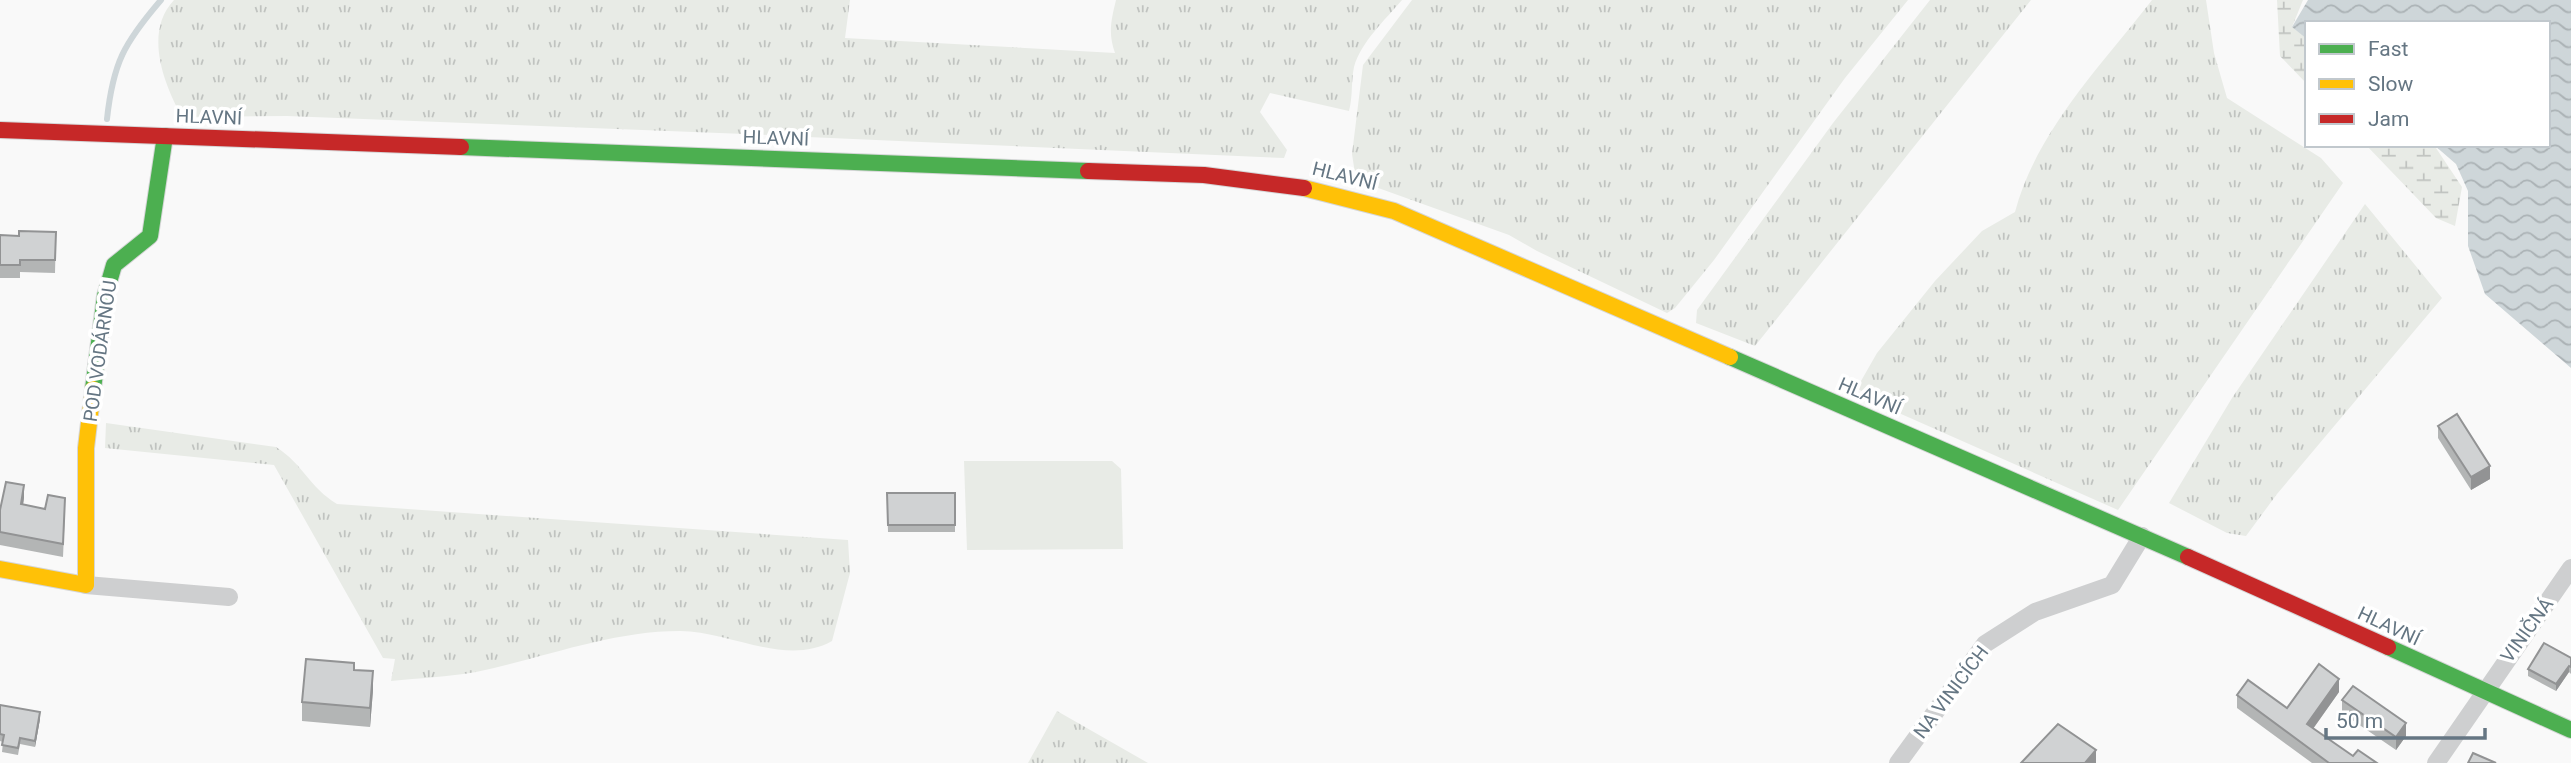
<svg xmlns="http://www.w3.org/2000/svg" width="2571" height="763" font-family="Roboto,sans-serif">
<defs>
<pattern id="grass-tufts" width="24" height="20" patternUnits="userSpaceOnUse" patternTransform="scale(1.75)"><rect width="24" height="20" fill="#e8ebe6"/><path d="M3 7l-1-3M5 7V3M7 7l1-3M15 17l-1-3M17 17v-4M19 17l1-3" fill="none" stroke="#c0c3c0"/></pattern>
<pattern id="wetland-marsh" width="20" height="14" patternUnits="userSpaceOnUse" patternTransform="scale(1.75)"><rect width="20" height="14" fill="#e8ebe6"/><path d="M1 5h8M5 5V1M11 12h8M15 12V8" fill="none" stroke="#c0c3c0"/></pattern>
<pattern id="water-waves" width="16" height="10" patternUnits="userSpaceOnUse" patternTransform="scale(1.75)"><rect width="16" height="10" fill="#ced6d9"/><path d="M0 5q4-4 8 0t8 0" fill="none" stroke="#abb2b5"/></pattern>
</defs>
<rect width="100%" height="100%" fill="#f9f9f9"/>
<path fill="url(#grass-tufts)" d="M174,0h676l-5,38 270,15c-7,-20 -4,-32 1,-53h286c-17,20 -41,42 -48,67 -3,14 -1,29 -5,44l-79,-18 -10,19 27,38 -3,8 -499,-22 -2,-5 -8,-1 -4,5 -484,-19 -105,1c-19,-35 -38,-85 -8,-117z
M1412,0h496l-63,78 -131,182 -39,48 -8,5 -130,-62 -28,-16 -153,-55 -4,-26 11,-89z
M1930,0h101l-276,346 -59,-23 1,-13 136,-187z
M2152,0h54l8,53 13,45 94,60 22,25 -225,327 -235,-104 -26,-18 20,-35 58,-72 47,-50 33,-19c22,-82 86,-146 137,-212z
M2365,204l77,94 -165,196 -31,42 -19,-3 -58,-30 63,-105z
M106,423l170,24c27,17 33,40 61,57l511,36 2,33 -18,68c-46,26 -103,-10 -152,-10 -70,0 -136,27 -204,41 -28,5 -57,6 -85,9l4,-22 -12,-1 -109,-193 -169,-17z
M1057,711l91,52h-120z"/>
<path fill="url(#wetland-marsh)" d="M2277,0h26l-11,27 15,11v46l-27,-28z
M2366,145h68l28,42 -7,39 -19,-8z"/>
<path fill="#e8ebe6" d="M964,461h148l9,8 2,80 -156,1z"/>
<path fill="url(#water-waves)" d="M2308,0h263v368l-86,-74 -17,-48v-55l-12,-27 -22,-19h114v-122h-241v16l-15,-12z"/>
<g fill="none" stroke-linecap="round" stroke-linejoin="round">
<path stroke="#ced6d9" stroke-width="6" d="M107,119c6,-56 17,-76 54,-119"/>
<defs>
<path id="fast" d="M461,147l627,24
M1730,357l458,200
M93,389l12,-93 9,-31 36,-29 15,-100
M2388,647l183,83"/>
<path id="slow" d="M1304,188l90,23 336,146
M0,569l86,16v-137l7,-59"/>
<path id="jam" d="M0,130l461,17
M1088,171l116,4 100,13
M2188,557l200,90"/>
</defs>
<use href="#fast" stroke="#d5d6d7" stroke-width="18"/>
<use href="#slow" stroke="#d5d6d7" stroke-width="18"/>
<use href="#jam" stroke="#d5d6d7" stroke-width="18"/>
<path stroke="#cecfd0" stroke-width="18" d="M86,585l143,12
M1898,763l87,-119 50,-32 77,-27 30,-49
M2436,763l135,-195"/>
<use href="#fast" stroke="#4caf50" stroke-width="16"/>
<use href="#slow" stroke="#ffc107" stroke-width="16"/>
<use href="#jam" stroke="#c62828" stroke-width="16"/>
</g>
<path fill="#b3b5b5" d="M56,232l-1,41 -35,-1v6h-20v-43l19,1z
M2438,426l52,53 -19,11 -33,-52z
M887,493h68v39h-67z
M24,498l-1,7 22,4 20,2 -2,46 -63,-12v-35z
M2571,658v16l-2,-2 -13,19 -28,-15v-7z
M354,670l19,20 -3,37 -68,-6v-19z
M2339,692l-26,37 40,27 24,7h-65l-75,-55v-13l50,13z
M2342,700l64,36 -10,14 -54,-37z
M0,705l40,14 -5,28 -15,-3 -2,11 -16,-3 1,-10 -3,-1z"/>
<path fill="#929394" d="M2490,466v13l-19,11v-13z
M24,485v13l-3,19v-13z
M2569,666v6l-13,19v-7z
M373,671v19l-3,37v-19z
M2339,679v13l-32,45v-13z
M40,712v7l-5,28v-6z
M2406,723v13l-10,14v-13z
M2096,750v13h-11z"/>
<path fill="#d0d2d3" stroke="#929394" stroke-width="2" d="M19,231l37,1 -1,28h-35v5h-20v-30l19,1z
M2457,414l33,52 -19,11 -33,-51z
M6,482l18,3 -3,19 24,5 3,-14 17,3 -2,46 -63,-12v-22z
M887,493h68v32h-67z
M2544,643l27,15v9l-2,-1 -13,18 -28,-15z
M306,659l48,4v7l19,1 -3,37 -68,-6z
M2319,664l20,15 -32,45 46,32 5,-6 19,13h-48l-92,-68 11,-15 39,28z
M2353,686l53,37 -10,14 -54,-37z
M0,705l40,7 -5,29 -15,-3 -2,10 -16,-3 2,-10 -4,-1z
M2058,724l38,26 -11,13h-64z
M2473,753l23,10h-28z"/>
<g text-anchor="middle" dominant-baseline="central" stroke-width="7" stroke-linejoin="round" paint-order="stroke">
<g font-size="19" fill="#657683" stroke="#fff">
<text transform="translate(209 117) rotate(2)">HLAVNÍ</text>
<text transform="translate(776 138) rotate(2)">HLAVNÍ</text>
<text transform="translate(1345 176) rotate(14)">HLAVNÍ</text>
<text transform="translate(100 351) rotate(-82)">POD VODÁRNOU</text>
<text transform="translate(1870 396) rotate(23)">HLAVNÍ</text>
<text transform="translate(2389 626) rotate(25)">HLAVNÍ</text>
<text transform="translate(2527 630) rotate(-54)">VINIČNÁ</text>
<text transform="translate(1951 692) rotate(-53)">NA VINICÍCH</text>
</g>
</g>
<rect x="2305" y="21" width="245" height="126" fill="#ffffff" stroke="#c1c8cd" stroke-width="2"/>
<rect x="2319" y="44" width="35" height="10" fill="#4caf50" stroke="#c1c8cd" stroke-width="2"/>
<text x="2368" y="56" font-size="21" fill="#657683">Fast</text>
<rect x="2319" y="79" width="35" height="10" fill="#ffc107" stroke="#c1c8cd" stroke-width="2"/>
<text x="2368" y="91" font-size="21" fill="#657683">Slow</text>
<rect x="2319" y="114" width="35" height="10" fill="#c62828" stroke="#c1c8cd" stroke-width="2"/>
<text x="2368" y="126" font-size="21" fill="#657683">Jam</text>
<path d="M2326 728v10h159v-10" fill="none" stroke="#657683" stroke-width="3.5"/>
<text x="2336" y="728" font-size="21" fill="#657683" stroke="#ffffff" stroke-width="5" paint-order="stroke">50 m</text>
</svg>
